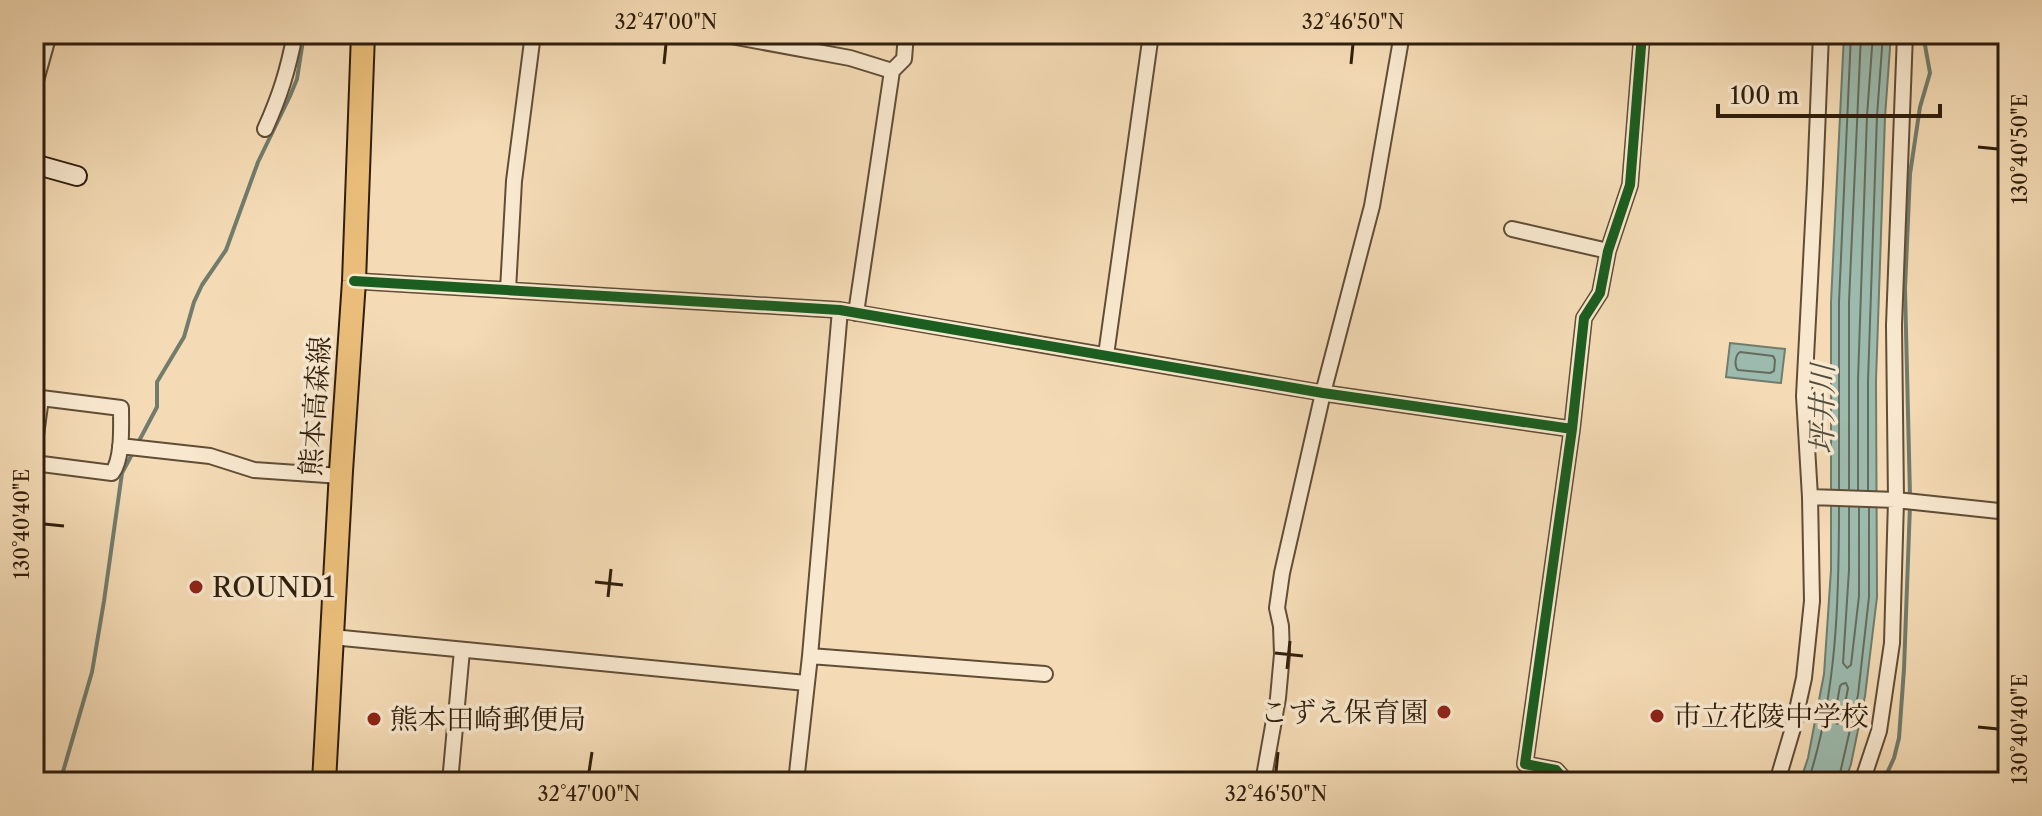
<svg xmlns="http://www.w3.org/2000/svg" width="2042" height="816" font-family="'Libre Caslon Text','Noto Serif JP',serif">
<rect width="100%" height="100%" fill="#f4dbb5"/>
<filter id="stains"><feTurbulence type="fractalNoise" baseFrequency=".0025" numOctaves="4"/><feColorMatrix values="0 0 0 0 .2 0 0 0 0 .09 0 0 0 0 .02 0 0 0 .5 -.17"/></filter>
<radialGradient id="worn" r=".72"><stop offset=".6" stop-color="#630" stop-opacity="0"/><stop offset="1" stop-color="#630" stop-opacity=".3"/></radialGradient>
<path fill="#9cbbae" stroke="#717c6d" stroke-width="2" d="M1844,34h47l-6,83 -9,264 1,216 -12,99 -14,68 -6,18h-45l8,-24 16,-84 7,-104v-268z
M1730,343l55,6 -4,34 -55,-6z"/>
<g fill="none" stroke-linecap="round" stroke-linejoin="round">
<path stroke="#666c5d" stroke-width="2" d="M1740,352l33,4 2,4 -1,11 -4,2 -32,-3c-4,-4 -3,-15 2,-18z
M1839,489v-187l12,-268
M1849,489v-187l12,-268
M1858,490v-110l9,-264 6,-82
M1868,490v-109l9,-265 6,-82
M1849,507v63l-6,93 4,5 4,-3 8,-69v-88
M1846,683l2,5 -6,33 -5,3 -3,-4 6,-34 2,-2z
M1808,782c29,-89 31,-183 31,-275
M1838,782l20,-87 11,-98v-89"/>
<path stroke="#717c6d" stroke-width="4" d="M34,115l2,-7
M1910,496l-5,-207 5,-115 10,-67 10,-34 -7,-39
M60,782l32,-110 12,-71 18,-128 35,-66v-25l27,-45 10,-35 8,-17 24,-35 32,-88 32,-66 7,-17 7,-45
M1883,782l11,-24 5,-20 5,-69 6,-164"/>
<defs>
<path id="street" d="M720,34l130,24 42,13
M34,88l15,-54
M265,129c15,-33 23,-59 30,-95
M1512,229l96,22
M354,281l486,29 483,83 249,36
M508,290l6,-109 19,-147
M856,313l36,-242 12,-12 2,-25
M1106,355l45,-321
M120,446l90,10 44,14 87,6
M34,450l7,-52 80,10c0,18 2,51 -9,65l-78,-10
M1810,497l86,3 112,12
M332,637l474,46
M810,656l235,18
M450,782l12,-132
M796,782l14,-126 30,-346
M1263,782l15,-84 4,-44 -1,-28 -4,-18 5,-35 41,-180 49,-187 30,-172
M1562,782l1,-4 -7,-8 -31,-6 47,-335 12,-111 16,-25 8,-42 22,-66 12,-151
M1777,782l16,-54 11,-50 8,-77 -2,-104 -6,-101 11,-212 6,-150
M1862,782l17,-51 13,-88 4,-143 -2,-175 11,-291"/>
<path id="secondary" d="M34,164l43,12"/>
<path id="primary" d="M324,782l17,-311 13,-190 9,-247"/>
</defs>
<use href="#street" stroke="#614d36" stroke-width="18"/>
<use href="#secondary" stroke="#301e0c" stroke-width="22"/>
<use href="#primary" stroke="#301e0c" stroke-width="26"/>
<use href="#street" stroke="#f8e8cf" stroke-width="14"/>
<use href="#secondary" stroke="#f8e8cf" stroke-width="18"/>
<use href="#primary" stroke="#eabe7a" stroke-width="22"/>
<defs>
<path id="cycleway" d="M354,281l486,29 483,83 249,36
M1562,782l1,-4 -7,-8 -31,-6 47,-335 12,-111 16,-25 8,-42 22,-66 12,-151"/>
</defs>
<use href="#cycleway" stroke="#f8e8cf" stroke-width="15"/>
<use href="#cycleway" stroke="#1b5e20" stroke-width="10"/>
</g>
<path fill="none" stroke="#301e0c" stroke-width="3" d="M664,64l2,-20M1351,64l2,-20M1978,147l20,2M44,524l20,2M595,582l28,3M608,597l3,-28M1275,653l28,3M1287,669l3,-28M1978,727l20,2M589,772l3,-20M1276,772l2,-20"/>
<g fill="#8f2418" stroke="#f8e8cf" stroke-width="3">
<circle cx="196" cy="587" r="8"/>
<circle cx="1444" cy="712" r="8"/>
<circle cx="1657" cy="716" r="8"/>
<circle cx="374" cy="719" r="8"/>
</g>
<g text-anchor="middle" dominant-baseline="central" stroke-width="7" stroke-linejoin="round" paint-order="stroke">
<g font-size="28" fill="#301e0c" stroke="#f8e8cf">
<text transform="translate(315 406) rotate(-86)">熊本高森線</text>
</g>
<g font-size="28" fill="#301e0c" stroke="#f8e8cf" text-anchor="start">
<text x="212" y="587">ROUND1</text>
<text x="1428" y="712" text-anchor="end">こずえ保育園</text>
<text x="1673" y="716">市立花陵中学校</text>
<text x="390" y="719">熊本田崎郵便局</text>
</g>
<g font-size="30" font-style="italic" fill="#504d3d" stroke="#f8e8cf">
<text transform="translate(1822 409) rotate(-89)">坪井川</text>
</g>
</g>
<rect width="2042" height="816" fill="none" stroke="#f4dbb5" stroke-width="88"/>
<path d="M1718 104v12h222v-12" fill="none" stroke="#301e0c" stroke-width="4"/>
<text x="1730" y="104" font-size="24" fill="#301e0c" stroke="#f8e8cf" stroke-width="6" paint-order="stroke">100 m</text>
<rect x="44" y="44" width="1954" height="728" fill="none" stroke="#301e0c" stroke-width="3"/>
<g font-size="20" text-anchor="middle" fill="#301e0c">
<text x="666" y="29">32°47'00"N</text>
<text x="1353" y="29">32°46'50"N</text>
<text transform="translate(2020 149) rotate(-90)" y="7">130°40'50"E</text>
<text transform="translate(22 524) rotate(-90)" y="7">130°40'40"E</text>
<text transform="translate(2020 729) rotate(-90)" y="7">130°40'40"E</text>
<text x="589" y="801">32°47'00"N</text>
<text x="1276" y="801">32°46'50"N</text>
</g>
<rect width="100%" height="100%" filter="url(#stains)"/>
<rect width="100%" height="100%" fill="url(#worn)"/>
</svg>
